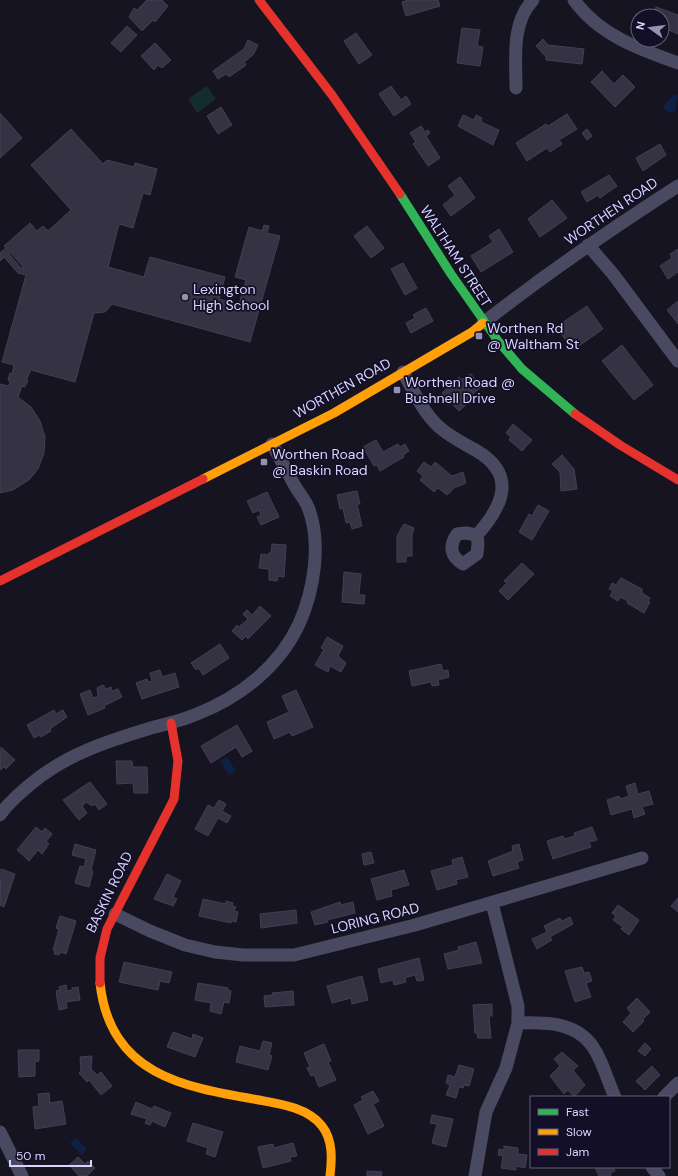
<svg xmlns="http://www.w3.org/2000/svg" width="678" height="1176" font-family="'DM Sans',sans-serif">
<rect width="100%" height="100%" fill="#161421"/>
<path fill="#132c2d" d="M207,86l9,13 -19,14 -9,-14z"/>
<path fill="#0d2144" d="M674,94l4,1 -3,16 -7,2 -5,-6z
M227,757l9,14 -7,4 -9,-14z
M76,1138l11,11 -6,6 -11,-12z"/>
<path fill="#343243" stroke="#433f54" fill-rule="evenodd" d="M147,0h15l6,6 -13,16 -2,-2 -11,11 -13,-14 5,-9 3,2z
M409,0h29l2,6 -34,10 -4,-14z
M656,7l22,8v19l-12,-5 1,-3 -5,-2v-8h-9z
M127,26l10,9 -16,17 -10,-9z
M462,28l18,2 -3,16 6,1 -3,19 -23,-3z
M356,33l16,22 -13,9 -15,-23z
M543,39l5,6 36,4 -2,15 -36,-4v-3l-10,-11z
M248,40l10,5 -5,10 -9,7 2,3 -17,12 -3,-3 -8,5 -5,-8 31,-22z
M155,43l16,17 -9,8 -4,-3 -4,5 -13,-14z
M602,71l12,13 9,-9 12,12 -20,20 -24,-25z
M391,86l10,14 5,-4 5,8 -17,12 -15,-22z
M221,107l11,18 -14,9 -11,-18z
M0,113l22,25 -22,20z
M567,114l10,15 -18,11 3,4 -12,8 -3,-4 -20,13 -11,-18 30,-19 2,2z
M463,115l11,5 2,-5 6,3 -1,4 18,8 -6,15 -35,-19z
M421,126l4,6 3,-2 2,3 -4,3 14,22 -12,8 -15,-22 3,-2 -6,-9z
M71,129l32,35 4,-4 27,7 1,-4 22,6 -7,26 -7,-2 -10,35 -14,-4 -11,43 36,10 6,-20 75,20 -6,22 20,5 7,-24 -11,-3 14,-50 13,4 2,-6 5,1 -2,7 13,3 -30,106 -138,-38 -7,8 -11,1 -19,69 -44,-12 -5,10h2l-3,7 -3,-1 -4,11 13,10 9,14 5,16 -1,16 -6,16 -9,11 -16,10 -13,3v-109l9,2 1,-5 -2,-1 2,-7 2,1 2,-9 -12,-3 24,-87 -8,-2 -14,-16 -4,4v-8l6,-5 -2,-2 26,-23 7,8 6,-5 5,5 23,-21 -40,-45zM10,252l14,16h-3l-12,-14z
M587,129l5,7 -5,4 -5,-7z
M660,144l6,11 -23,16 -7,-13z
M609,175l8,11 -17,12 -2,-3 -11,7 -6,-10z
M460,177l15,21 -24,18 -8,-11 12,-10 -7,-9z
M552,200l15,18 -27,19 -12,-18z
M367,226l17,22 -13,10 -17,-22z
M499,229l14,23 -32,20 -10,-16 22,-14 -4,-6z
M678,249v23l-10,7 -8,-13 12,-8 -2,-4z
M403,263l14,25 -12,7 -14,-26z
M678,301v23l-11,-14z
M587,306l16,23 -30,21 -17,-23z
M426,308l7,13 -22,12 -5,-10 9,-5 -2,-3z
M622,345l31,40 -19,15 -32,-39z
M471,374l10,13 -14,12 3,2 -11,10 -17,-18 17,-16 2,3z
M513,424l19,16 -10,11 -13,-11 2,-3 -5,-4z
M376,440l7,12 15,-8 2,3 5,-3 4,7 -6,4 1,2 -24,14 -3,-6 -3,1 -11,-19z
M562,455l12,14 3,20 -16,2 -1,-19 -8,-8z
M424,462l7,5 4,-5 17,14 11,-4 3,11 -12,5 -7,7 -9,-7 -4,4 -14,-12 3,-4 -6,-5z
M357,491l3,13h-3l5,22 -10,3 -2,-7 -4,1 -3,-15 -3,1 -3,-14z
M267,492l12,25 -18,8 -4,-8 4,-2 -2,-5 -6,3 -6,-12z
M538,505l11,6 -17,29 -13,-8 10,-18 3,2z
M404,524l10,4 -2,7v21h-6v6h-9v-26z
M272,544l14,1 -2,32 -6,-1 -1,5 -8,-1v-11l-10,-1 2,-14 8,1v-2h2z
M522,563l12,11 -26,26 -9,-9 8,-8 -3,-2z
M344,572l17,2 -2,21h6l-1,9 -22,-2z
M621,578l21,11v4l8,5 -2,3 2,1 -6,11 -17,-10 1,-2 -8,-4 -2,4 -8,-5 3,-5 -4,-2 3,-6 4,2z
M260,606l11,10 -23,23 -2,-3 -4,4 -10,-9 5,-6 2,2 9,-8 -5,-5 4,-4 5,5z
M327,637l16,9 -5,10 8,7 -5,9 -11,-6 -2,6 -13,-7 9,-16 -3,-1z
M220,644l9,14 -26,17 -5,-7 -2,2 -5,-7z
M441,664l2,7 5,-1 1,7 -11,3 1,5 -7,1 -1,-4 -19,4 -3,-15z
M160,670l2,7 13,-4 4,14 -37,12 -6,-16 11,-4 1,3 4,-1 -2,-8z
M103,685l3,4 5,-2 1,4 6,-2 4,8 -18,9 1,2 -17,7 -8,-21 10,-4 3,8 5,-2 -1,-8z
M296,690l17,37 -21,9 -2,-4 -16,7 -7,-17 22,-10 -7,-16z
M54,710l2,4 7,-4 4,7 -17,12 1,2 -10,6 -1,-2 -6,3 -7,-13z
M237,725l15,26 -10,6 -6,-10 -25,16 -10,-17z
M1,747l14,13 -9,9 -2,-2 -4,3z
M116,761h16l1,6h14l1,26h-14l-1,-10 -16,1z
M90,782l17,22 -8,6 -4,-6 -3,2 -6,-4 -4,4 5,7 -8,7 -16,-20z
M635,783l3,11 11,-3 4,13 -11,3 3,7 -11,4 -2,-9 -21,6 -4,-15 12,-4 1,3 9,-3 -3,-10z
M219,800l7,4 -4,7 9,5 -4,7 -9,-5 -10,18 -13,-7 13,-24 6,3z
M36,827l6,5 3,-4 7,6 -6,8 3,2 -7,10 -4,-4 -9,11 -12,-11z
M592,827l5,13 -8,2 2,5 -38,12 -6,-18 16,-5 1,3 11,-3 -1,-3z
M75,844l21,6 -5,20 2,1 -4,16 -14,-4 5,-17 4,1 2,-8 -14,-4z
M519,844l4,16 -6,2 2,6 -26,8 -5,-15 25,-10 -1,-5z
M371,852l3,11 -10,2 -2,-11z
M462,857l6,20 -12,3 1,4 -20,6 -6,-19 22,-6 -1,-5z
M1,869l14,5 -11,33 -4,-2z
M404,870l5,15 -18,5 1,6 -15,4 -6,-21z
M167,874l14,7 -8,16 4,2 -4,7 -19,-7z
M678,898v14l-7,-6z
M203,899l23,5v-3l7,2 -1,3 4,1 -2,4 4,1 -2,10 -4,-1 -1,2 -32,-7z
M340,902l1,3 12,-3 2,11 -28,7 1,2 -13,3 -4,-13z
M618,905l21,15 -10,15 -8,-6 2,-2 -10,-7 3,-4 -4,-3z
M296,910l1,13 -36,5 -1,-14z
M60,916l16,5 -10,33 -6,-2 -1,3 -5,-1 1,-3 -2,-1 6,-21 -3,-1z
M570,917l3,7 -23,13 2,3 -15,9 -5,-10 15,-7 -3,-6 16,-8 2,3z
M476,942l6,21 -34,6 -4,-15 15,-4 -1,-3z
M419,958l5,22 -7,1 -2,-6 -10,3 1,4 -12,3 -1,-5 -12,3 -3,-14z
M124,962l48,10 -3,11 -9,-2 -2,9 -39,-8z
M582,967l2,6 5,-1 3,9 -6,2 5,14 -16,5 -10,-31z
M362,976l6,24 -16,4 -1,-6 -19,5 -5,-17z
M198,983l30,5 -1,2 4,1 -2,12 -5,-1 -3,12 -11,-3 1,-8 -16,-3z
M66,985l1,6 5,-1v-2l6,-1 2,13 -14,2 1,6 -8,2 -3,-19 4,-1 -1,-3z
M293,991l1,14 -29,2 -1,-11 9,-1 -1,-2z
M637,998l13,14 -7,7 1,2 -11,11 -10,-10 8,-9 -4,-5z
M492,1004v12h-3l2,22h-13l-1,-5h-2l-2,-28z
M173,1032l19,7 1,-5 10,4 -8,19 -28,-10z
M263,1041l9,2 -3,12 3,1 -4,14 -32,-8 4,-16 20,5z
M645,1043l6,6 -6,7 -7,-5z
M324,1044l7,17 -3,1 8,18 -17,7 -5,-12 -3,1 -4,-8 3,-1 -6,-14z
M18,1050h21v11l-4,1v14l-16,1z
M562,1052l16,14 -5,4 12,15 -11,12 -6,-7 -4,4 -14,-18 10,-10 -6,-7z
M92,1056l-1,13 6,6 4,-3 11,14 -11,9 -12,-15 -2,2 -8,-9 2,-2 -1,-14z
M459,1065l15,4 -5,17 -5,-1 -1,3 -4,-1 -3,11 -10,-3 4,-10 -4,-2 2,-8 7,2z
M652,1066l8,9 -15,15 -9,-9z
M373,1091l6,10 -6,3 11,22 -16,8 -14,-29 9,-5 -2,-3z
M49,1093l1,10 12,-2 4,23 -31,5 -2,-22 6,-1 -1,-12z
M136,1102l16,7 2,-3 17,7 -6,14 -13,-6 -2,4 -5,-2 2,-4 -16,-5z
M432,1115l21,4 -7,28 -14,-4 5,-19 -7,-1z
M193,1123l30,9 -8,25 -9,-3 2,-6 -21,-7z
M293,1143l4,13 -7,1 1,4 -28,7 -5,-21 15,-3 1,4z
M504,1146l14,2v6l9,1 -2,13 -9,-2v4l-15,-2 2,-12 -5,-1 1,-6 5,1z
M78,1157l7,7 3,-3 7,7 -8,8h-8l-10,-11z
M595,1167h18l2,4 -5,2 1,3h-12z
M367,1171l15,1 -1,4h-14z"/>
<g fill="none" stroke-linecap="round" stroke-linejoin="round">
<path stroke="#4a4962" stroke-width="13" d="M574,0c25,35 65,49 104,63
M516,88c0,-29 -5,-65 17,-88
M588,245l25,29 65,87
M483,323c63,-49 128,-94 195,-137
M403,372c10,18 20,40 35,54 12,11 25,17 39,25 40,24 26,55 0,84l-11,-2 -9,1c-8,12 -7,22 6,30l14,-10 1,-10 -1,-9
M0,815c8,-12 21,-23 32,-32 35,-29 76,-42 119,-55 15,-4 32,-8 46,-14 43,-17 82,-47 102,-90 15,-33 23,-82 9,-117 -3,-7 -9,-14 -13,-21 -8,-14 -15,-28 -23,-42
M115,914l35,17 35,14 30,7 28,3h51l121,-30 227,-67
M518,1023c29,-1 62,-1 78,29 8,14 12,30 19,45
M664,1097l14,-14
M0,1132l22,44
M652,1167l7,9
M475,1176l11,-64 20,-44 12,-45v-17l-26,-103"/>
<path stroke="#30b455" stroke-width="9" d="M400,194l51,80 47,67 24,28 53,45"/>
<path stroke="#ff9f0a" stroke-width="9" d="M203,479l131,-66 138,-81 11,-9
M100,983c10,92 83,104 159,117 22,4 49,8 63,26 11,14 10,33 8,50"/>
<path stroke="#e5322d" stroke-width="9" d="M259,0l73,95 68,99
M575,414l45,31 58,35
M0,581l203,-102
M100,983v-25l7,-29 67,-130 4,-38 -7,-38"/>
</g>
<g fill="#9591b1" stroke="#130f26" stroke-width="1.5">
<circle cx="185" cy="297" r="4"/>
<rect x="475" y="332" width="8" height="8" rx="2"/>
<rect x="393" y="386" width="8" height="8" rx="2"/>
<rect x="260" y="458" width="8" height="8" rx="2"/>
</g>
<g text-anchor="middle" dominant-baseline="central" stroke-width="3.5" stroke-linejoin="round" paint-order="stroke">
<g font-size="14" fill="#d9d4ff" stroke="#130f26">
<text transform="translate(611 211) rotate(-34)">WORTHEN ROAD</text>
<text transform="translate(456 256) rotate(57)">WALTHAM STREET</text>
<text transform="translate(342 388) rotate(-29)">WORTHEN ROAD</text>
<text transform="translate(109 892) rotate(-64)">BASKIN ROAD</text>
<text transform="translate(375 918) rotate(-14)">LORING ROAD</text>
</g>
<g font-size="14" fill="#d9d4ff" stroke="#130f26" text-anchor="start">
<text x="193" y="289">Lexington<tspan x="193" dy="16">High School</tspan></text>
<text x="487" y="328">Worthen Rd<tspan x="487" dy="16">@ Waltham St</tspan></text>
<text x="405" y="382">Worthen Road @<tspan x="405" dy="16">Bushnell Drive</tspan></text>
<text x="272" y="454">Worthen Road<tspan x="272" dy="16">@ Baskin Road</tspan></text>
</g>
</g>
<rect x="530" y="1096" width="140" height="72" fill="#130f26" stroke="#625e7d"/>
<rect x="538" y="1109" width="20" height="6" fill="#30b455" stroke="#625e7d"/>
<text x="566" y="1116" font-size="12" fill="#d9d4ff">Fast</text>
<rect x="538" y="1129" width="20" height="6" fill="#ff9f0a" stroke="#625e7d"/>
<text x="566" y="1136" font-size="12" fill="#d9d4ff">Slow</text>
<rect x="538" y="1149" width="20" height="6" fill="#e5322d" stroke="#625e7d"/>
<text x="566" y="1156" font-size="12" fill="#d9d4ff">Jam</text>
<g transform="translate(650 28) rotate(284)"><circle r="19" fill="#130f26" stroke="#625e7d"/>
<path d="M0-3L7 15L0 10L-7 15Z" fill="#9591b1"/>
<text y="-6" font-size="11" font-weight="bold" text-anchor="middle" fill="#d9d4ff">N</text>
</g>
<path d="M10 1160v6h81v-6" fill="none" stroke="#d9d4ff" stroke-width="2"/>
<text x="16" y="1160" font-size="12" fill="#d9d4ff" stroke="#130f26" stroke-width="3" paint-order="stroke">50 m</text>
</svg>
